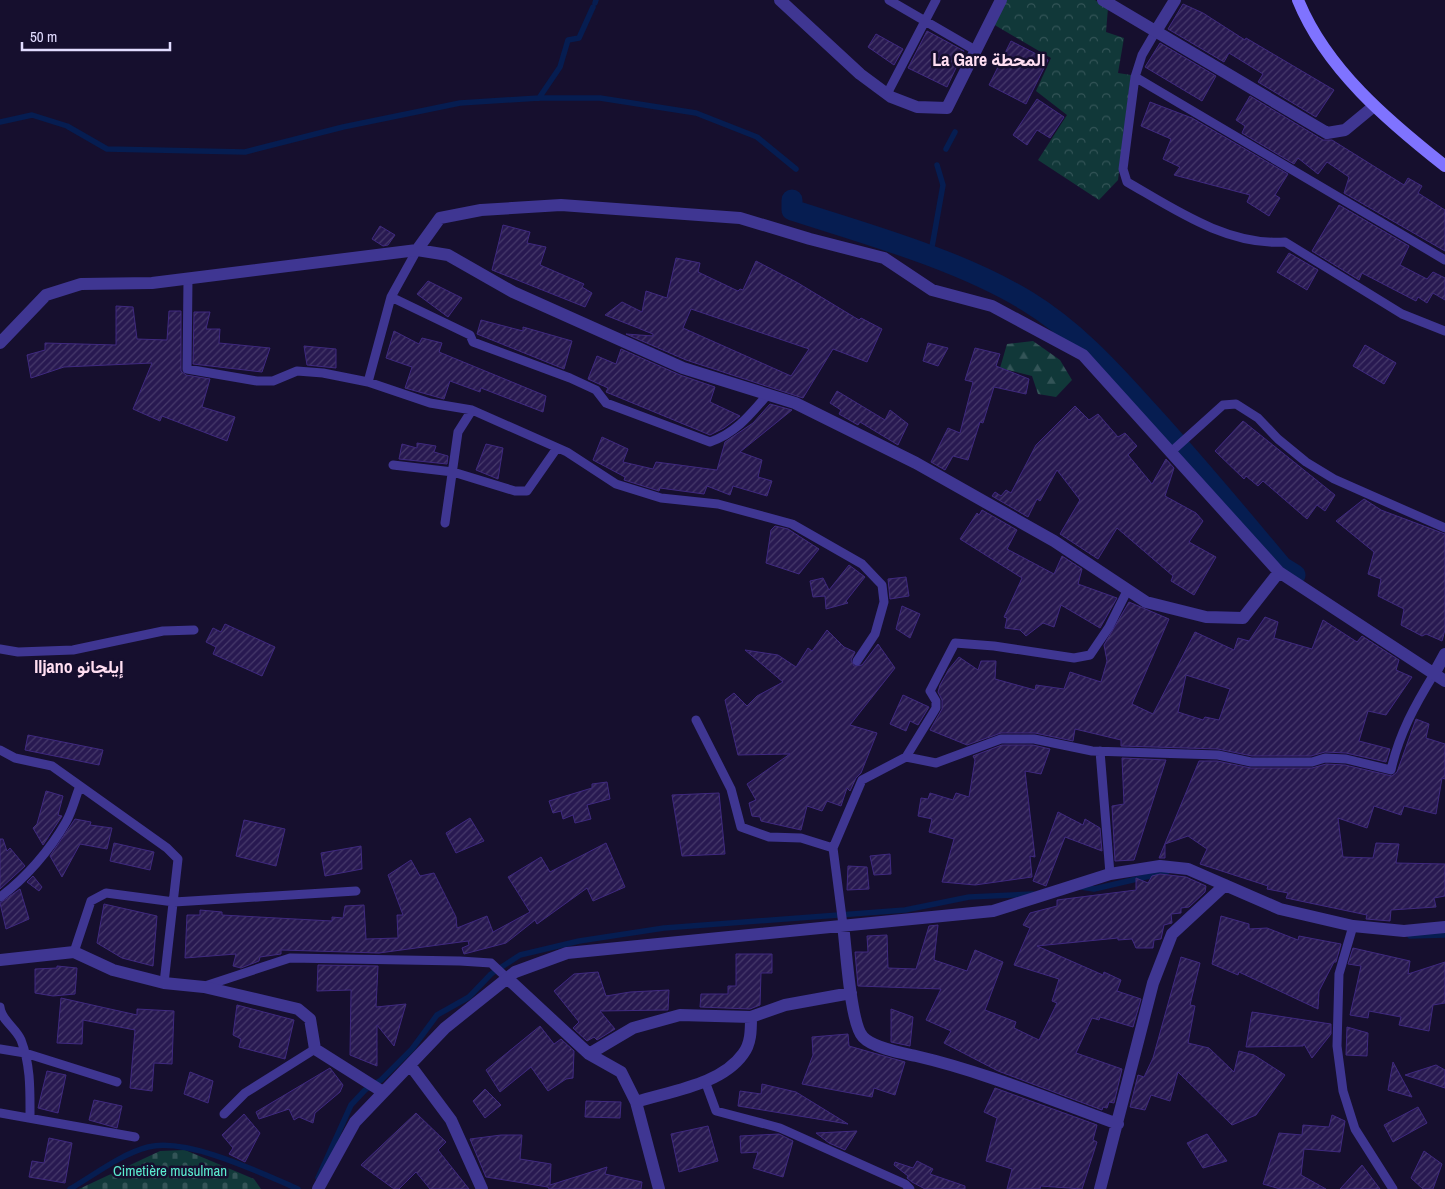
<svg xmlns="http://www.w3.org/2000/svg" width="1445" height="1189" font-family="'Archivo Narrow',Vazirmatn,sans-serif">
<defs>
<pattern id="forest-firs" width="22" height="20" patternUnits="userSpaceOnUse" patternTransform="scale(1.25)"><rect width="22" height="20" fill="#113839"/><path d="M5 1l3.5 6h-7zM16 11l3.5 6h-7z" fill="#335457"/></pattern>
<pattern id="cemetery-stones" width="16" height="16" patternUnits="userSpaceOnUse" patternTransform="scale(1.25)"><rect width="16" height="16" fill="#113839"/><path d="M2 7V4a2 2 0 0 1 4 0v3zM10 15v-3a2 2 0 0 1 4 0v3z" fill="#335457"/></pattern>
<pattern id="park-crowns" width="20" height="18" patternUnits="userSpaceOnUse" patternTransform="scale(1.25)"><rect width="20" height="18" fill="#113839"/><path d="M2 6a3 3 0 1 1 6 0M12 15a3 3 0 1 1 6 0" fill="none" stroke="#335457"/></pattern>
<pattern id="building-hatch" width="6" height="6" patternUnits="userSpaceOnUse" patternTransform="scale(1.25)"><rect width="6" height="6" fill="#281951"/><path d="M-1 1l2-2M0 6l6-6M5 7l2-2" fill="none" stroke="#473a6b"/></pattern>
</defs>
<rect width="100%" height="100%" fill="#160f2e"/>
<path fill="url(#forest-firs)" d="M1033,341l27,19 12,20 -16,17 -18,-3 -6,-18 -32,-8 7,-24z"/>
<path fill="url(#cemetery-stones)" d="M185,1150l69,29 7,10h-182l81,-38z"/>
<path fill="url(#park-crowns)" d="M1006,0h89l13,8 -2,24 18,6 -6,35 13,2 -13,105 -19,20 -61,-40 29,-45 -31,-24 15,-33 -58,-34z"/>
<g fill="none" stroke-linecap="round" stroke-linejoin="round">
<path stroke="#061d51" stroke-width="5.5" d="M595,3l1,-3
M539,98l21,-31 8,-27 11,-2 14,-31
M0,122l32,-7 35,11 40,23 138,3 98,-25 117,-24 79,-5h61l96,15 61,24 39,32
M946,149l9,-17
M930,258l13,-73 -6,-20
M1081,887l13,2 73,-17
M1410,936l35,-1
M318,1178l33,-73 14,-15 16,-10 31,-31 25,-34 32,-18 22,-23 29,-19 59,-14 85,-13 241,-18 64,-13 64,-3
M70,1189c24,-14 51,-35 78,-42 39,-10 113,26 150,42"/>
<path stroke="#061d51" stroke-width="21" d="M792,200v10c75,24 168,50 235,91 46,28 82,67 117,106 48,52 93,106 138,160l13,8"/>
</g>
<path fill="url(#building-hatch)" stroke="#3f297f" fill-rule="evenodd" d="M1183,4l20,9 42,27 1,-2 88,52 -18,27 -58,-35 5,-8 -34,-21 -5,9 -56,-33z
M927,31l37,20 -17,36 -39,-19z
M876,34l27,15 -9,16 -26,-18z
M1011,41l37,19 -22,44 -37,-19z
M1160,43l56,33 -14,25 -57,-34z
M1250,96l73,44h9l72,45 4,-7 14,8 -4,7 27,17v41l-101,-58 5,-16 -22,-15 -9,12 -20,-16 -4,6 -52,-31 3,-7 -9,-6z
M1037,99l27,18 -14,21 -13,-8 -10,15 -14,-10z
M1150,102l42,16 96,56 -13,21 5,3 -11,18 -22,-14 3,-7 -76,-20 6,-8 -17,-8 8,-20 -30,-13z
M1339,205l70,41 -9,19 27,14 6,-7 12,6v22l-12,-7 -6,10 -9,-6 -2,4 -54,-28 -3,7 -47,-29z
M503,225l27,7 -3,11 19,4 -6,18 44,19 -2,3 10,6 -7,14 -93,-37z
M380,226l15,9 -7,10 -5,1 -11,-7z
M1289,253l29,17 -11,20 -30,-18z
M676,258l24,5 -2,9 40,19 2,-2 3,1 13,-29 42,22 61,37 2,-2 21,11 -15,33 -34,-13 -30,49 -117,-38 -60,-26 27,2v-2l-48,-19 17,-13 20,10 4,-21 21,7zM691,309l118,40 -18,27 -108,-48z
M428,281l34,17 -14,19 -31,-23z
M116,306l17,1 4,32 30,1 2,-29h12v60l5,4 24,4 -8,28 33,10 -8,24 -65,-25 -2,5 -27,-12 19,-46 -88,4 -33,11 -4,-23 18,-5v-7l71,2z
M194,312h16l-4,17h14l-1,14 51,5 -8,24 -69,-8z
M481,320l42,11v-4l49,14 -8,28 -87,-35z
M394,331l25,13 3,-6 20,5 -3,9 107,44 -3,16 -62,-24 -1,4 -30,-11 -6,18 -39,-11 7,-21 -26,-9z
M928,343l20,5 -10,18 -15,-5z
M1365,345l31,18 -12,21 -31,-18z
M304,346l32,3v19l-29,-3z
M975,348l25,6 -4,12 33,13 -3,15 -32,-7 -11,36 -3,-1 -12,38 -15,-4 -8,14 -14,-8 17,-34 12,5 13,-51 -8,-2z
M621,349l59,26 35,12 -5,15 30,14 -16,12 -14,7 -104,-43 2,-4 -20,-9 9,-23 19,8z
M837,391l48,29 5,-10 18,14 -10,21 -38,-23 -2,3 -19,-11 2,-4 -11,-7z
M770,404l22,6 -52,42 22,8 -4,17 14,4 -5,15 -34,-10 -3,9 -23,-9 -3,8 -44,-6 -1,3 -35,-11 1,-3 -32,-17 9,-23 26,12 -5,13 30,7 3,-7 61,8 8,-28 28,-19z
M1075,406l14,14 9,-6 20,23 7,-4 12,13 -9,9 24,29 14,-25 8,9 -9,28 31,17 7,8 -14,21 27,15 -22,38 -23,-14 2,-5 -56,-48 -19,31 -38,-25 20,-34 -23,-30 -17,31 -3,-2 -9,18 -36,-21 3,-4 6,4 5,-6 5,3 25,-48z
M1243,421l92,74 -10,16 -8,-6 -10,14 -44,-38 -5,5 -12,-10 -2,3 -29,-28z
M417,443l19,3 -2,6 14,4 -1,8 -48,-5 3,-15 15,4z
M486,444l17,4 -5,31 -22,-9z
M1364,499l17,11 64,24v96l-3,11 -16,-7 -4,2 -21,-11 3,-16 -26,-13 3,-17 -13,-5 6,-22 -38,-31z
M982,510l35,20 -10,19 47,25 8,-18 20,13 -4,15 39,14 -17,30 -39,-23 -7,22 -11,-4 -17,13 -6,-6 -15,-2 2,-10 -3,-1 18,-39 -62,-39 17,-26 2,2z
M775,526l13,3 31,20 -20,25 -33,-11 5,-33z
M849,565l16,12 -19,24 2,2 -22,6 -1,-13 -12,1 -3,-16 13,-3 6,12z
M906,577l3,19 -19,3 -2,-20z
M1129,602l40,17 -37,85 21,10 42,-82 39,18 4,-12 11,3 16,-24 13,5 -4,16 38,11 11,-29 34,22 5,-6 37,24 -3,10 16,7 -26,38 -18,-4 -9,30 31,8 -4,13 -40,-9 -21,-1 -14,4h-59l-34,-7 -97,-3v-6l-46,-11 -2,12 -38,-8h-34l-34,12 -37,-15 12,-21v-9l-4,-8 2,-7 9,-16 10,-12 19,13 3,-9h15l-1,18 40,11 1,-5 28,4 6,-17 31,10 6,-21 -3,-16zM1186,675l44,14 -11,31 -14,-3 -2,3 -25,-8z
M902,606l18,8 -10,24 -14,-9z
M225,624l50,23 -13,29 -49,-22 3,-7 -10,-5 7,-14 8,4z
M827,630l17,17 11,5 -4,8 3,6 8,-1 16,-21 17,24 -45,57 27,8 -16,40 -5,5 -6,13 -3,-3 -6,18 -14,-5 -5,10 -15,-5 -6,24 -40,-9 -1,-4 -8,-1 -3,-13 7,-3 -9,-16 43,-30 -52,1 -13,-55 9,-7 13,13 10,-10 26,-14 -38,-32 33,5 18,12 12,-19 4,3z
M903,695l26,12 -11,18 -8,-4 -4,10 -16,-7z
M1416,719l13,5 -3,14 19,6v35l-3,-1 -6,36 -32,-8 -3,9 -27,-9 -7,22 -29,-10 5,39 30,1 3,-15 23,1 -3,19 49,1v32l-11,2 2,9 -45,3 -1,11 -24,-2 1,-4 -81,-17 2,-5 -21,-4 1,-3 -68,-22 7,-15 -19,-13 -23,8v14h-6l40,-97h18l34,7h61l14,-4 19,1 47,11 5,-4z
M28,735l75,15 -4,15 -74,-15z
M1002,745h31l17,4 -9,25 -16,-3 10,86 -5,-1 2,21 -57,8 -33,-3 12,-43 -25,-7 3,-13 -14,-3 3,-18 7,1 2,-6 23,7 3,-7 13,4 6,-37 -2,-4z
M1122,758l44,2 -32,100 -19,1 -3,-55 12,-2z
M607,782l3,17 -23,6 4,14 -16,4 -2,-8 -10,4 -2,-8 -8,2 -4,-12 43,-13v-4z
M46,791l17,5 -5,19 4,1 -19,29 -10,-17 4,-4z
M719,793l6,61 -43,2 -10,-61z
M1058,812l25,13 2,-6 15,9 2,23 -37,-14 -19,49 -13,-5z
M470,818l14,23 -28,12 -10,-20z
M75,819l16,3 -1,3 22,3 -5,21 -27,-5 -18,33 -12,-21z
M244,820l41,9 -9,37 -40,-10z
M0,839h3l4,12 3,-3 15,18 -25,23z
M114,843l40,9 -4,18 -40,-9z
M606,843l19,44 -32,14 -6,-13 -50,36 -2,-4 -29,23 -42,11 -2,-6 7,-3 -1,-4 -89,12 -98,-3v4l-21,3 -1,4 -18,7 -8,-2 3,-12 -51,4 2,-43h13v-5l22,2v3l110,6v-4l11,1 2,-12 19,-1 2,34 32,-1 -1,-23h6l-15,-40 23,-15 9,16 14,-3 22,44 1,11 30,-12 6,16 37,-20 -22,-35 33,-20 9,15z
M361,846l1,23 -37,7 -4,-23z
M890,854l1,20 -17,1 -4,-19z
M848,866l19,1 2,22 -22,1z
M1160,874l26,3 20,9 -1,6 -16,15 -8,1v5l-10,1 1,9 -8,2 -3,14 -7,1 -1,8h-17l-4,-9 -14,1v-2l-81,8 66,29 1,-3 17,8 -4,11 24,8 -8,28 -33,-10 -1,3 -7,-2 -16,35 46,16 -8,34 -5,-1 -2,6 -4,-1 -1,3 -104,-39 -54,-28 7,-12 -25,-11 15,-31 -83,-3 -3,-34h13l-1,-16 20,-1 1,33 28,1 13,-43 9,-1 -4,35 33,11 8,-21 28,12 -18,48 31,12 -2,6 25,12 18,-37 -5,-2 7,-22 -45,-14 16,-37 -7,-3 7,-12 27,-7v-6l79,-10v-12l12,5 4,-7z
M33,876l9,11 -3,4 -12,-9z
M20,889l9,30 -23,10 -6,-26z
M104,904l53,12 -4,50 -31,-8 -25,-15z
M1221,916l28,8v5l18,-1 31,12 1,-4 42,8 -5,18h-2l-15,29 -1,18 -79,-37 -1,3 -26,-11z
M1353,948l57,13 -2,13 37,-12v41l-12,2 -4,26 -30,-6 2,-8 -32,-6 -1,7 -18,-3 11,-49 -13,-2z
M736,954h36v19h-11l-1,32 -10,4 -50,-2 1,-13h27v-8h8z
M1181,957l19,6 -10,42 5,1 -7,37 21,5 25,24 5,-21 15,4 31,20 -29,40 -24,10 -54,-53 -8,29 -19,-6 -6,15 -15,-3 8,-32 6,2 9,-19z
M318,965l60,1 -2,41 30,-3 -12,42 -17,-21v41l-27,-11 1,-65 -34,1z
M57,966l20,2 -2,26 -22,2 -18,-3v-24l22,-1z
M598,972l8,24 24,-4 39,-2 -1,20 -68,1 15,18 -18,11 -3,-3 -7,4 -14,-13 6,-6 -25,-31 20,-17z
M61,998l76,17v-6l37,2 -2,53 -18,-1 -2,28 -22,-3 5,-58 -52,-10 -1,24 -25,-1z
M237,1005l57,15 -9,39 -46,-12 2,-8 -8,-4z
M891,1009l22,8 -3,29 -19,-4z
M1252,1012l79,12v10l-19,24 -8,-14 -1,2 -57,1z
M540,1026l14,18 7,-5 13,12 -1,27 -7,1 -18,12 -17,-24 -31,25 -14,-22z
M1347,1027l21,6 -1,23 -21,-1z
M848,1034l1,12 56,16 -10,33 -21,-7 -2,9 -70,-13 11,-29 -1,-18z
M1393,1062l19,35 -24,-7z
M1436,1065l9,5v18l-40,-13z
M330,1068l13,17 -3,7 -25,21 -2,10 -14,-6 -5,3 -5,-11 -30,10 -3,-7z
M47,1071l19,4 -8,38 -20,-5z
M190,1072l23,9 -5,22 -24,-9z
M762,1084l34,8 52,32 -110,-18 2,-15 21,3z
M995,1088l102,37 -4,15 4,2 -15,47 -41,-3 -1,3h-33l5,-20 -26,-8 11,-43 -13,-6z
M485,1089l16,16 -16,13 -12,-17z
M94,1100l28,6 -5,22 -28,-8z
M586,1101l35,1 -1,16 -35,-1z
M1418,1107l9,16 -34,19 -9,-17z
M416,1113l30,29 -8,8 31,39h-39l-14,-17 -17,17h-5l-33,-24z
M244,1114l16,19 -15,29 -16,-8 4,-6 -11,-13z
M1332,1115l13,6 -5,31 -36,-3 -3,26 25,14h-46l-17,-5 16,-51 23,2 1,-10 26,2z
M708,1126l10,35 -39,11 -8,-38z
M857,1131l-12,19 -16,-7 -13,-10z
M779,1134l14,7 -10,36 -30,-9 5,-16 -17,1 -1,-17z
M1207,1134l20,27 -24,7 -16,-25z
M501,1135h21l-2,24 31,5 -1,21 57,-18 -2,7 37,8 -1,7h-92l-1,-2 -62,-10 -16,-38z
M49,1138l23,5 -7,40 -36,-6 3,-16 12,2z
M1424,1151l18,13 -9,25h-10l-12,-11z
M917,1161l16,8 -3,5 35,12v3h-40l-13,-7 -5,-4 1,-2 -14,-11 1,-3 18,6z
M1362,1165l18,24h-40z"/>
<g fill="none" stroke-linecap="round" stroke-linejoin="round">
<path stroke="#3f3692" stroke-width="9" d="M889,0l86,50
M1156,31l-14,24 -7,22 -12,92 4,13c47,27 100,64 158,60l117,72 43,17
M1135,77l310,183
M887,94l49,-94
M188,279l-1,90 70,12h16l24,-10 26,2 45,9 62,21 42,7 95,42 49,32 45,14 57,6 74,20 70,40 20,21 2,17 -9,32 -18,27
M391,297l79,38 3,7 97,36 26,12 10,13 104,39c26,-9 40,-27 58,-48
M368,382l23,-85 26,-47
M1172,451l51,-46 13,-1 22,14 20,21 28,23 28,17 111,49
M393,465l60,7 62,19h12l30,-43
M445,523l13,-91 14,-22
M0,649l18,3 55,-2 90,-19 31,-1
M696,720l35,69 10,38 28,10 32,1 32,10 10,77
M0,750l15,8 37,8 115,82 11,11 -14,124
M1100,751l10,123
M906,757l30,-49v-7l-6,-10 25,-48 39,3 80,12 16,-3 19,-28 18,-36
M833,848l29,-68 44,-23 30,6 65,-24h33l58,12 126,4 33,7h61l13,-4 21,1 45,11c8,-36 24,-65 43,-96
M0,897c25,-18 50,-47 66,-75 6,-10 9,-24 14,-36
M1353,926l-14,48 -2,72 6,45 12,38 38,60
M74,952l17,-51 15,-8 68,9 182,-11
M205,986l85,-28 170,3 31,2 16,15
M0,1007c1,13 16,21 21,33 10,26 9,51 9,78
M0,1049l25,4 92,29
M705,1081l11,30 64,17 125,56 5,5
M0,1113l135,24
M224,1114l21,-21 70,-44"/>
<path stroke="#3f3692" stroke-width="12" d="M780,0l80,74 31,23 26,10 30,1 54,-108
M1103,0l224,133 18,-3 29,-24
M1156,31l19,-31
M417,250l23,-32 41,-8 80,-5 179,13 70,21 74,19 48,32 60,16 91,49 196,217 166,109
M0,343l46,-48 35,-11 71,-1 265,-33 31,5 65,37 170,76 112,35 121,60 138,78 92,61 60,15 37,1 36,-46
M1434,674l11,-20
M843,925c3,21 7,99 20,112 10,11 39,16 53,19 69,16 135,44 202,68
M0,960l74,-8 39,18 51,13 40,4 94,22 12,10 5,30 68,43
M507,978l82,76 32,18 15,30 23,87
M751,1017l34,-12 66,-12
M589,1054l44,-26 47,-13 71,2c0,13 0,27 -8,37 -22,31 -73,37 -107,48
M410,1065l41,55 31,69
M318,1189l37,-67 90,-94 70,-56 52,-19 426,-42 117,-37 50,-8 28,3 92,40 73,17 51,5 41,-4
M1100,1189l53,-206 19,-49 53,-49"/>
<path stroke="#7f73ff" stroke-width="12" d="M1298,0c28,69 90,121 147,166"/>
</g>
<g text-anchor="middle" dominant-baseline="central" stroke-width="5" stroke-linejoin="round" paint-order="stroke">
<g font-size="15" fill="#5becd0" stroke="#160f2e">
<text x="170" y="1170">Cimetière musulman</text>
</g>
<g font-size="18" font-weight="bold" fill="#ffdef1" stroke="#160f2e">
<text x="989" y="59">La Gare المحطة</text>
<text x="79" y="666">Iljano إيلجانو</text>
</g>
</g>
<path d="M22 42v8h148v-8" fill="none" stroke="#e2dcff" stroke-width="2.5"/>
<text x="30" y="42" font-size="15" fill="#e2dcff" stroke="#160f2e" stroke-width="4" paint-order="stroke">50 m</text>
</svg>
